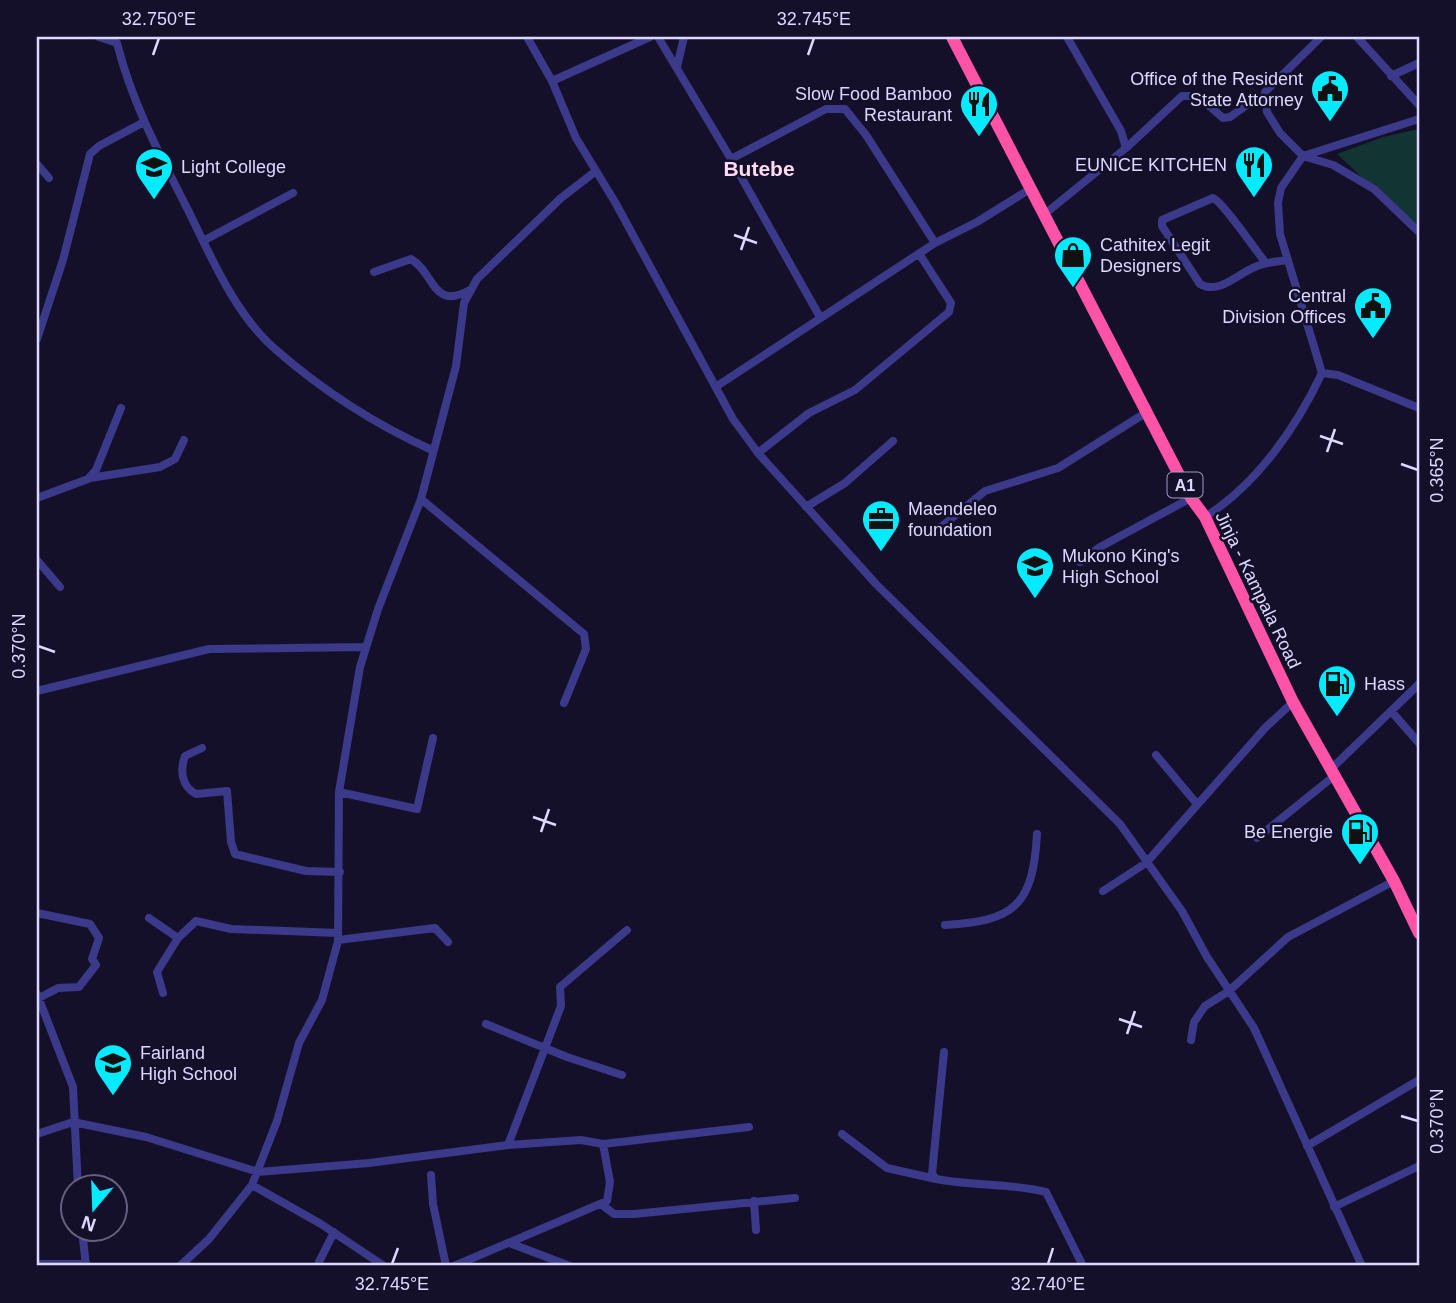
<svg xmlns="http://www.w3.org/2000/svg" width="1456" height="1303" font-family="Helvetica,sans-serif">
<rect width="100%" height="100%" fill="#141029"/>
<path fill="#123432" d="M1419,129v101l-82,-76 46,-17z"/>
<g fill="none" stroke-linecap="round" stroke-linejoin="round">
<path stroke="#3b398a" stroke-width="8" d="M99,37l18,6c15,60 43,112 71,167 23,47 47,104 87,139 47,41 101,76 157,101
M527,37l25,44
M650,37l-98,44 24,57 39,64 118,217 25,34 118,131 244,240 62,87 25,46 47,71 108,238
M658,37l73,122 89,158
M1321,37l-56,55 2,20 13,21 23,23 30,9 41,24 45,43
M1357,37l62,68
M677,67l7,-30
M1391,76l28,-13
M1126,148l56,-52h16l25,22 7,-1 21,-15 14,1
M731,159l95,-50h19l21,26 69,108
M37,164l12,14
M1046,213l80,-65 -5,-17 -54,-94
M203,241l90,-48
M1266,263c-10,-12 -44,-62 -53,-65l-51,22v6l38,58c19,11 37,-10 55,-17 10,-5 21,-5 33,-7
M374,272l37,-13c24,14 21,52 59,31
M37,339l26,-79 27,-106 9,-8 45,-24
M1322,373l16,2 81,33
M717,386l218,-143 42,-21 53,-33
M758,453l51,-40 46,-23 94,-78 2,-9 -31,-48
M90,478l70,-11 15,-8 9,-19
M37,498l51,-19 8,-9 25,-62
M421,499l163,135 2,15 -22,54
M806,507l39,-24 48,-42
M1205,517c52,-33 91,-89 117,-144l-42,-139 -2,-31 3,-15 22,-32 116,-37
M941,527l44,-36 73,-23 89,-56
M37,560l23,27
M1080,562l20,-15 91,-49
M37,691l172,-42 156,-2
M1391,711l28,32
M202,748l-17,8c-5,14 -4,30 11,38l31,-3 4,51 4,12 71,17 34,1
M1156,755l41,49
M1330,770l89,-86
M339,792l78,17 16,-71
M1257,838l77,-62
M1103,891l43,-28 119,-135 28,-26
M37,913l53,11 9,14 -7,21 4,6 -17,22 -21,1 -19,10
M149,918l29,20 18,-17 35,8 107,4
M945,925c70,-4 88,-20 92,-91
M338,940l97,-12 13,14
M163,993l-6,-21 21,-34
M37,994l36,93 5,101
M486,1024l81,33 55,18
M1191,1040l3,-18 11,-16 24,-15 59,-54 106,-56
M944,1052l-12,122 4,5c36,7 74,4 110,13l37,74
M37,1134l36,-12 73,15 112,35 111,-9 139,-18 73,-5 22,4 7,38 -3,19 -153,65
M842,1134l45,34 49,11
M603,1144l146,-17
M508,1145l53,-139 -1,-19 67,-57
M1307,1146l112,-66
M431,1175l2,29 13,62
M252,1185l69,39 63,42
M754,1201l2,29
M601,1204l13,10h20l161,-16
M1334,1207l85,-41
M82,1230l4,36
M512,1244l58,22
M37,1264h49
M180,1266l29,-27 43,-54 25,-64 22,-78 23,-43 16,-59 1,-149 21,-125 18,-58 43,-110 35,-133 8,-63 13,-24 84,-81 35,-27
M317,1266l17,-34"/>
<path stroke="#ff53a8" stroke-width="12" d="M952,37l239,461 14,19 88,185 101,179 25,52"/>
</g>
<path fill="none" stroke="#dcd8ff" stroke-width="2.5" d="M153,55l6,-17M808,55l6,-17M734,235l23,8M741,250l8,-23M1320,436l23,8M1327,452l8,-23M1401,464l17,6M38,646l17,6M533,817l23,8M541,832l8,-23M1119,1019l23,8M1127,1034l8,-23M1401,1116l17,5M392,1264l6,-16M1048,1264l5,-16"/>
<defs>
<symbol id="civic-pin" viewBox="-11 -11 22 30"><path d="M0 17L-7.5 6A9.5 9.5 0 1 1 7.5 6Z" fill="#04eaff" stroke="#141029"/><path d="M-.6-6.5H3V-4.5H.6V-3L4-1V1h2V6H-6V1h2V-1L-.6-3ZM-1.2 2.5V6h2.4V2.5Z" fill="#111"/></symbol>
<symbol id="restaurant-pin" viewBox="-11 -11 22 30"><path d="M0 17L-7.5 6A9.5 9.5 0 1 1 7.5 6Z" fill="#04eaff" stroke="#141029"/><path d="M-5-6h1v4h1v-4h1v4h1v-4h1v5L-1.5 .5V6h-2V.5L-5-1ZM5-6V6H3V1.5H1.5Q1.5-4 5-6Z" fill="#111"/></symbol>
<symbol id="school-pin" viewBox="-11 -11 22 30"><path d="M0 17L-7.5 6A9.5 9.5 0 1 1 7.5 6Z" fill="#04eaff" stroke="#141029"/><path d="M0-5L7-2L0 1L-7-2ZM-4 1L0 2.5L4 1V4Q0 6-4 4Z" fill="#111"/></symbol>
<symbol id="shop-pin" viewBox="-11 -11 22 30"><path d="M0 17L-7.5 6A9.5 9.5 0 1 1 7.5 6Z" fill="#04eaff" stroke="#141029"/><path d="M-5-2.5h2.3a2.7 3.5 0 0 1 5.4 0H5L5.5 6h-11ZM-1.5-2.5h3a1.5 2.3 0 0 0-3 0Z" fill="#111"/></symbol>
<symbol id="office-pin" viewBox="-11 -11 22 30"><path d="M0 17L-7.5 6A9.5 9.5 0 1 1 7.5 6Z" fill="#04eaff" stroke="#141029"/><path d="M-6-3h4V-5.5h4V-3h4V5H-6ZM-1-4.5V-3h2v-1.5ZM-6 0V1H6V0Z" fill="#111"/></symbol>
<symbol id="fuel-pin" viewBox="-11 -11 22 30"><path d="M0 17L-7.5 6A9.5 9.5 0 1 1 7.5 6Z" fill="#04eaff" stroke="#141029"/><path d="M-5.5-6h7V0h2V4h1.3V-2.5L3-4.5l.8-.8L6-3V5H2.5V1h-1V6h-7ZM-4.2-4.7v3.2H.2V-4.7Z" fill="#111"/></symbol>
</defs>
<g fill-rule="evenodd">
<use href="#civic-pin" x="1308" y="67" width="44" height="60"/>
<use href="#restaurant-pin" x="957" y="82" width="44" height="60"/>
<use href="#restaurant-pin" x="1232" y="143" width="44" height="60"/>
<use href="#school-pin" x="132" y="145" width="44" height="60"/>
<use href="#shop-pin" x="1051" y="233" width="44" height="60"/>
<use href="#civic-pin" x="1351" y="284" width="44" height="60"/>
<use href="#office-pin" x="859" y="497" width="44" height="60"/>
<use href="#school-pin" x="1013" y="544" width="44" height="60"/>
<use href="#fuel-pin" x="1315" y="662" width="44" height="60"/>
<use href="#fuel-pin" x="1338" y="810" width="44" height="60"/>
<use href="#school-pin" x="91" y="1041" width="44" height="60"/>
</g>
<g text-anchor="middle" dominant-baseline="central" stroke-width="5" stroke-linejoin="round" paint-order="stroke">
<rect fill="#141029" stroke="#a09cbf" stroke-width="2" x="1167.5" y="472.5" width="35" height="25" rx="5"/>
<g font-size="16" font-weight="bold" fill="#dcd8ff">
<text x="1185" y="485">A1</text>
</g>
<g font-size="18" fill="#dcd8ff" stroke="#141029" text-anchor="start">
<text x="1303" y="79" text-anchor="end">Office of the Resident<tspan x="1303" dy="21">State Attorney</tspan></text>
<text x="952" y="94" text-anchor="end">Slow Food Bamboo<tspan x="952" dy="21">Restaurant</tspan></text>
<text x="1227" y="165" text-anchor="end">EUNICE KITCHEN</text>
<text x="181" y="167">Light College</text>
<text x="1100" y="245">Cathitex Legit<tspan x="1100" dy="21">Designers</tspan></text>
<text x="1346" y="296" text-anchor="end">Central<tspan x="1346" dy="21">Division Offices</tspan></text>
<text x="908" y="509">Maendeleo<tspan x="908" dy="21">foundation</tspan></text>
<text x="1062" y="556">Mukono King's<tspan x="1062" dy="21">High School</tspan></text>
<text x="1364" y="684">Hass</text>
<text x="1333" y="832" text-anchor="end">Be Energie</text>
<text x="140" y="1053">Fairland<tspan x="140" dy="21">High School</tspan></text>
</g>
<g font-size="18" fill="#dcd8ff" stroke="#141029">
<text transform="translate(1258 590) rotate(64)">Jinja - Kampala Road</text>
</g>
<g font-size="21" font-weight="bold" fill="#ffdaf2" stroke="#141029">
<text x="759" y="168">Butebe</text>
</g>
</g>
<rect width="1456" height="1303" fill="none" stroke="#141029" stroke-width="77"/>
<g transform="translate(94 1208) rotate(199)"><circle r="33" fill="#141029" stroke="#64607f" stroke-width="2"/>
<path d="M0-5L12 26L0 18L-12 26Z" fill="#04eaff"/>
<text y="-10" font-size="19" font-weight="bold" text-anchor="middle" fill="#dcd8ff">N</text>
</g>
<rect x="38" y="38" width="1380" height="1226" fill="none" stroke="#dcd8ff" stroke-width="2.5"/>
<g font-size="18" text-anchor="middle" fill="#dcd8ff">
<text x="159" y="25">32.750°E</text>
<text x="814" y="25">32.745°E</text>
<text transform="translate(1437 470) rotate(-90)" y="6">0.365°N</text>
<text transform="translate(19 646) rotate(-90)" y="6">0.370°N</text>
<text transform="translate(1437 1121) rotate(-90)" y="6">0.370°N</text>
<text x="392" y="1290">32.745°E</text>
<text x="1048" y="1290">32.740°E</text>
</g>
</svg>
